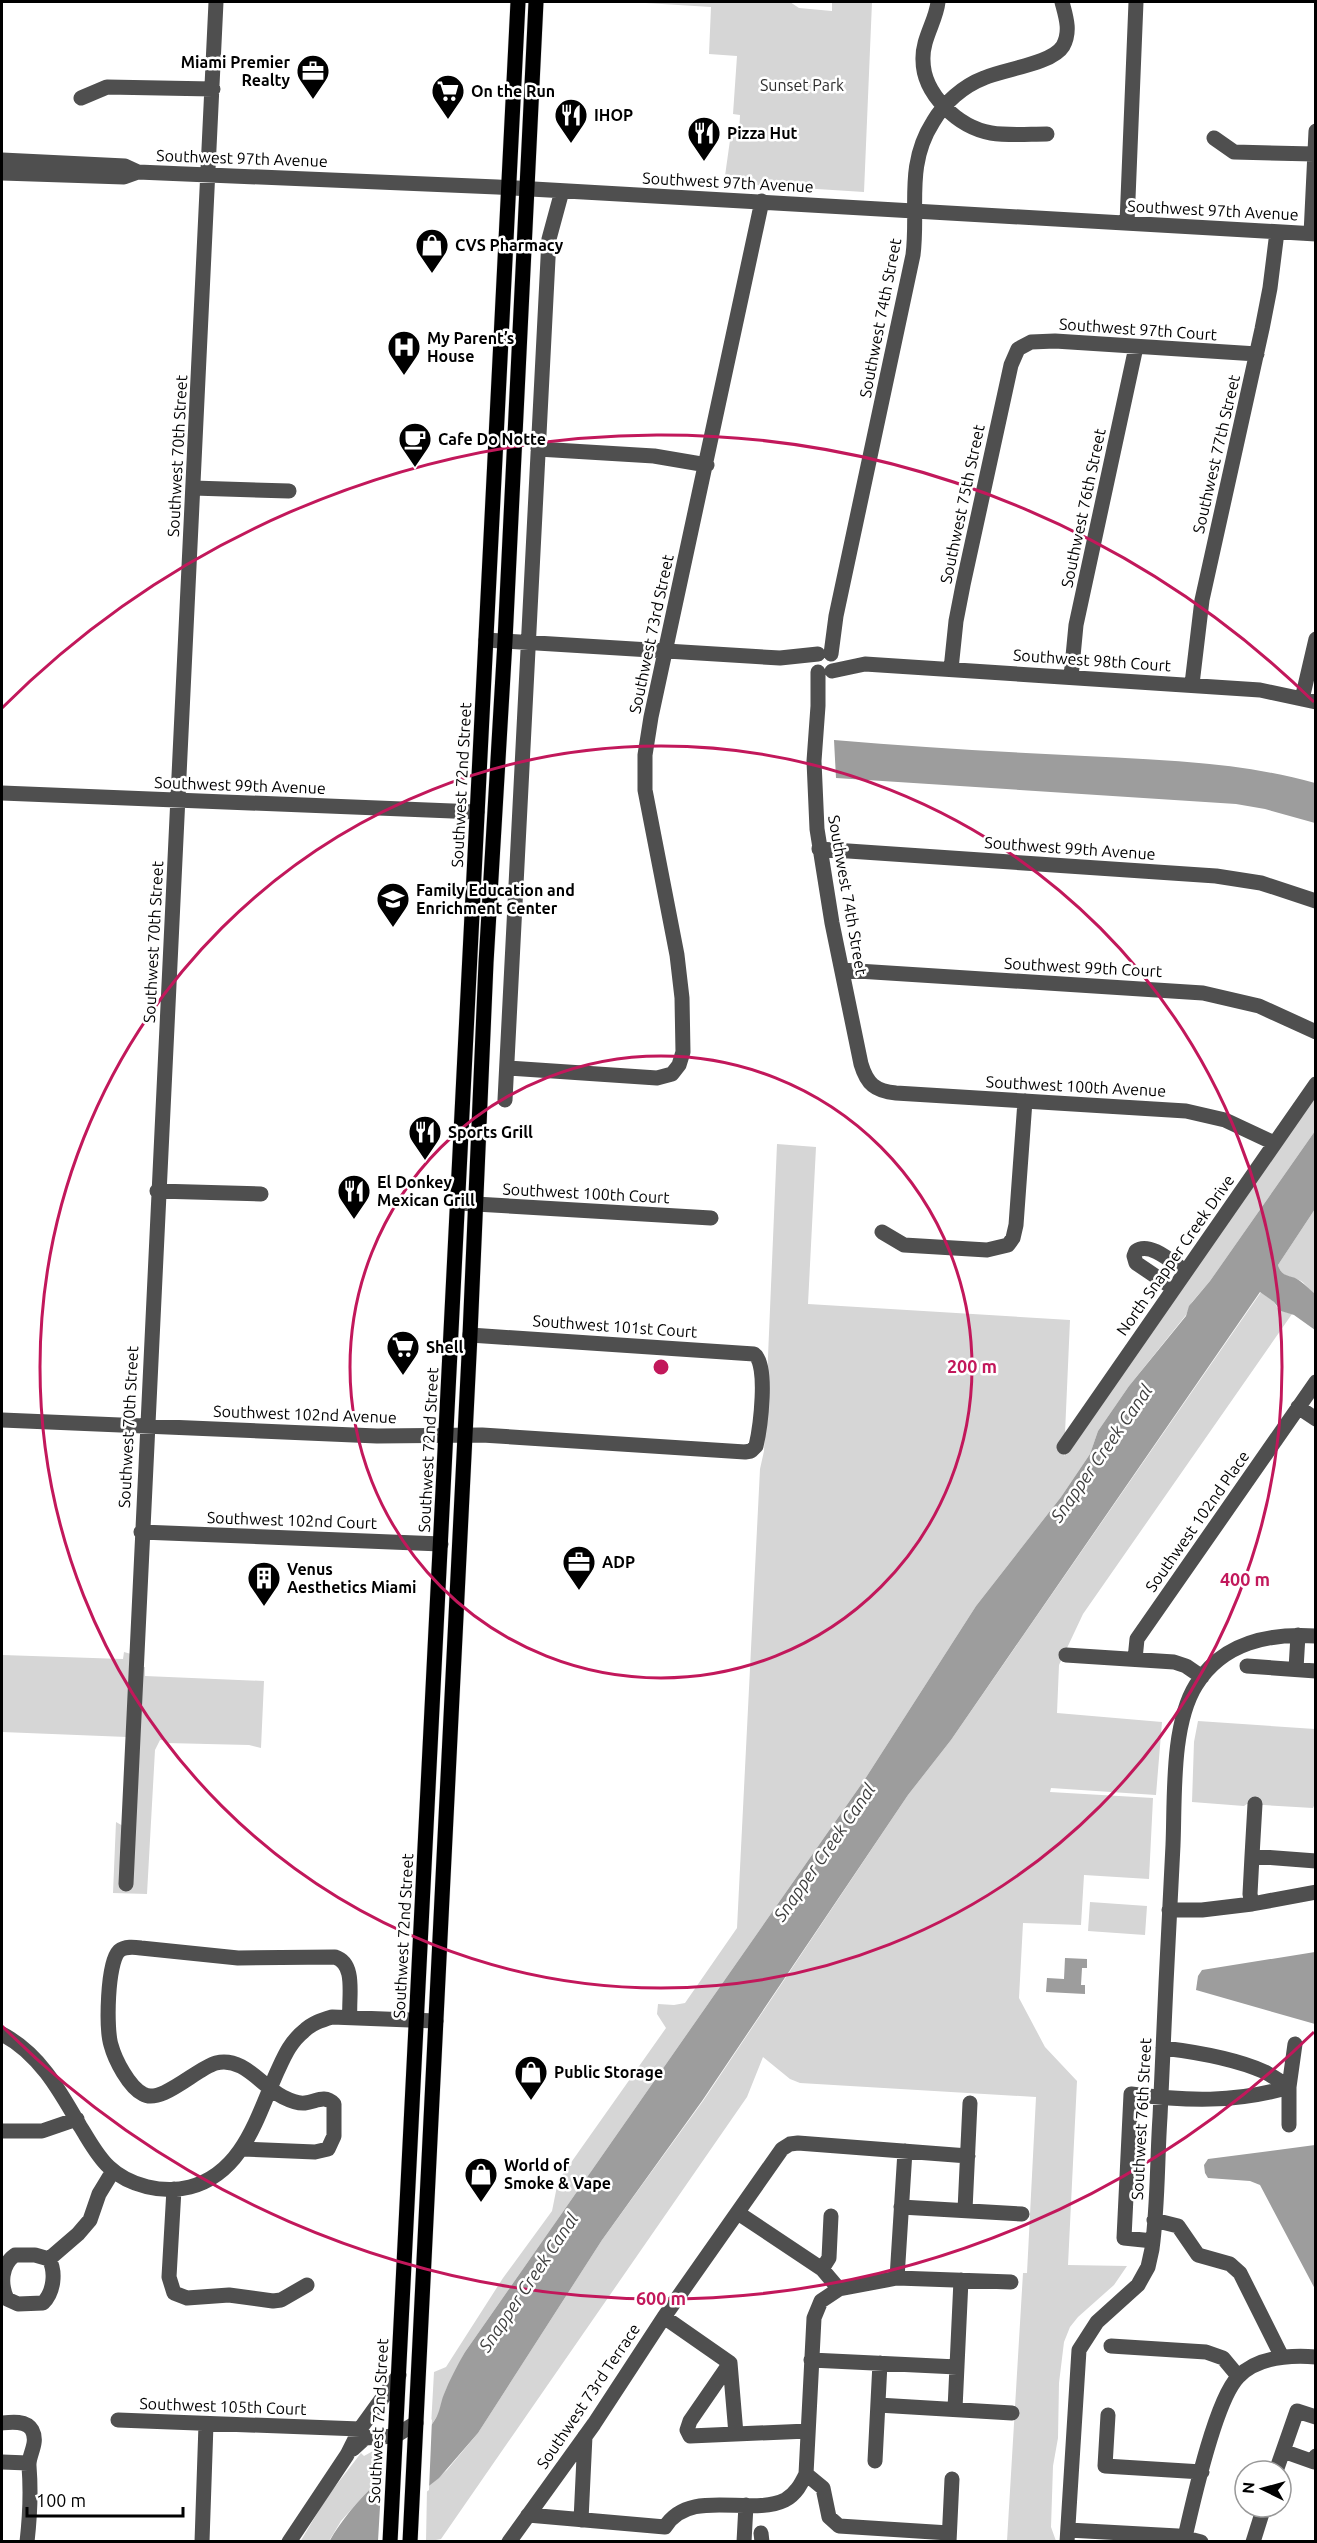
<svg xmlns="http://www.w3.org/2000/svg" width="1317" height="2543" font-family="Ubuntu,sans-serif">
<rect width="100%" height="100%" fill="#fff"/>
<path fill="#d6d6d6" d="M629,2h161l9,6 33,3v-9h40l-8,190 -140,-9 7,-50h8l1,-18 -7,-1 4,-58 -28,-2 2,-47z
M1315,1093v38l-105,150 -18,21 -6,13 -57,71 -31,45 -8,23 -29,43 -85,109 -111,173 -400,573 -21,42 -3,15 -10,17 3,-54 12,-5 57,-89 49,-67 6,-30 108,-153 -9,-14 1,-10 16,1 11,-2 52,-75 23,-459 4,-18 13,-307 39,3 -8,157 262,16 -6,136z
M1315,1209v85c-5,-3 -9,-10 -14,-13 -10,-6 -19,-2 -23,-16z
M1261,1292l13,10 5,8 13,4 -209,300 -24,51 -2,48 105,9 -6,73 -105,-7 -1,4 103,6 -4,81 -65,-4 -3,50 -58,-2 -4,75 26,49 32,34 -9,184 59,1 -13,19 -36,32 -8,10 -6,15 -5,41 -1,55 -5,28 -2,61 5,14h-49l16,-268h4l9,-176 -236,-14 -10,-4 -27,-22 -16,40 -306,442 -15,3 1,-54 20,-18 31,-37 124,-193 101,-139 205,-306 43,-55z
M124,1652l7,2 -4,83 -125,-5v-77l121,4z
M145,1667v9l119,5 -3,67 -12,-3 -83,-2v-3h-6l-5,10 -8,144 -34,-1 3,-71 7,4 16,-158z
M1198,1721l117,8 1,72 -3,7 -66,-4 -3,2 -52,-4 2,-60z
M1090,1902l57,4 -2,29 -57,-4z
M373,2451l9,4 1,19 -42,47 -12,20 -29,1 27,-45 34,-44 3,3z"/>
<path fill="#9d9d9d" d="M834,740c84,7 167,12 251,16 77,4 156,6 230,27v40l-50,-14 -29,-5 -400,-26z
M1315,1131v78l-37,56c4,14 14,9 22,16 6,4 10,9 15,13v36l-21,-15 -13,-4 -7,-9 -14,-10 -309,448 -43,55 -206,306 -100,139 -124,193 -39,45 -20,16 -38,47 -52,1c26,-46 68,-76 101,-115 11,-14 9,-20 14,-33 6,-15 13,-28 21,-42l400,-573 111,-173 85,-109 29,-43 8,-23 31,-45 57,-70 3,-10 21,-25z
M1315,1952v72l-119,-34 2,-14 4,-6z
M1065,1958l22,1v9h-5l-1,17h4v9l-39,-2 1,-14 17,1z
M1315,2145h1l-1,144 -55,-104 -10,-4 -42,-3 -3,-5 -1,-8 4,-6z"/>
<path fill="#fff" d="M432,2419l-3,71 -8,6 -37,46 -6,-1 4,-69z"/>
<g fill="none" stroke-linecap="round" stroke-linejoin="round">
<defs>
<path id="major" d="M390,2542l128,-2540
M410,2542l60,-1207 16,-372 19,-322 31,-639"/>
</defs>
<use href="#major" stroke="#dbdbdb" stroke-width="16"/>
<path stroke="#4f4f4f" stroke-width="15" d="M938,2c-2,19 -16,37 -15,58 0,34 35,67 68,73 18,3 38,1 56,1
M81,98l26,-11 106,2
M1214,138l20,14 80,2
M2,160l123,6 13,6 359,15 819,47
M2,173l122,4 14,-5
M1127,223l9,-221
M1311,234l5,-103
M538,449l116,7 53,9
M193,488l96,3
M486,640l294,18 38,-4
M831,654l5,-38 77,-361c6,-47 -8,-89 20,-133 11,-19 30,-36 51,-44 20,-9 68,-14 79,-32 8,-15 3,-29 -1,-44
M951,669l5,-48 7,-36 48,-220 7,-16 13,-7 24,-1 202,13
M832,671l33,-7 395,26 56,12
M818,672v34l-4,55 3,68 15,94 29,141c6,20 14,27 35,29l290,18 39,9 49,23
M1071,677l5,-52 60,-278
M1192,684l10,-84 60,-271 8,-41 7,-56
M1302,699l14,-60
M2,793l475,19
M819,849l397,27 45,7 55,18
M842,970l361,23 56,13 57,26
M508,1068l149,10 15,-4 7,-9 4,-13 -1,-54 -5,-43 -32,-165v-35l6,-38 111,-516
M505,1100l44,-861 13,-48
M157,1191l104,3
M458,1203l253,15
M882,1232l22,13 83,5 21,-5 5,-7 3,-13 9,-124
M1173,1288l-37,-25 -2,-7 2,-5c14,-10 37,12 49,20
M1298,1407l18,12
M2,1420l375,16 105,-1 263,17 6,-1 5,-5c4,-17 13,-82 -2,-92l-284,-19
M1064,1447l252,-363
M141,1532l300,12
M1066,1655l108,7 12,4 16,11
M1135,1659l2,-20 179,-257
M1247,1666l69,5
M1296,1669l2,-34
M1252,1856l3,-52
M126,1884c25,-628 65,-1255 90,-1882
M1252,1904l64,-12
M1169,1910h33l50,-6 -2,-10 2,-38 64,5
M2,2034c37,19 58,57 78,92 9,14 17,30 29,41 20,19 54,27 81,20 53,-14 67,-70 87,-115 7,-15 13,-30 27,-41 8,-8 18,-11 28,-14l104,4
M1163,2048c33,4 71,10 102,24 8,4 16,10 24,15
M1289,2125v-38l6,-43
M2,2131h40l35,-12
M242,2149l73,3 13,-3 6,-13v-32c-10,-10 -18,-2 -29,-1 -8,1 -16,-3 -22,-6 -21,-10 -39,-41 -67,-34 -19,5 -55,42 -73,31 -14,-7 -28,-34 -32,-49 -5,-16 -4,-82 8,-94 6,-5 15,-4 22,-3l97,10 97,-1c22,7 13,41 15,60
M174,2189l-5,88 5,16 13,5 42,-3 44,6 8,-1 26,-15
M901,2207l121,7
M965,2210l5,-107
M738,2213l84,56 17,20 58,-11 114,4
M1154,2220l24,6 20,29 32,9 10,9 42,84
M1153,2241l-29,-3 7,-144c54,7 105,9 158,-7
M15,2255h20l14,4c7,13 5,33 -6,44l-25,1 -11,-5c-7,-15 -6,-34 8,-44z
M49,2259l29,-25 12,-14 9,-26 14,-23
M822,2269l7,-11 2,-42
M897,2278l8,-127
M664,2317l66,46 -40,58 -3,9 3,6 118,-5
M1111,2346l95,6 17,6 15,18
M811,2360l146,7
M730,2363l6,71
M878,2405l134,8
M955,2409l6,-129
M1108,2415l-3,51 97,6
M118,2420l242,9
M2,2423c9,-1 24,-3 30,7 7,13 -4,25 -3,36 2,25 1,50 -2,76
M353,2449l12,-11 30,-2 21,-13
M1283,2451l31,11 2,-6
M875,2461l5,-98
M2,2462l26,1
M1276,2471l21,-60 19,6
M806,2474l17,14 6,29 10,9 110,7
M528,2515l137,12c25,-40 85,-10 120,-27 11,-6 16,-16 21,-26l8,-156 7,-17 18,-12
M581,2520l4,-84
M1068,2530l110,6 23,6
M761,2533l1,9
M1185,2537c8,-35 30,-136 53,-160 19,-20 52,-22 78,-20
M202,2542l4,-118
M289,2542l58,-87 13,-26 39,-54
M509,2542l85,-118 70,-107 118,-168 8,-5 8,-1 170,13
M744,2542l2,-37
M949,2542l3,-63
M1067,2542l12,-192 18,-28 41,-37 10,-18 4,-18c6,-44 5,-88 8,-132 4,-91 8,-181 13,-272 2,-47 -2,-120 23,-160 27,-43 73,-52 120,-49
M1253,2542l11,-35"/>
<use href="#major" stroke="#000" stroke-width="15"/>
</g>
<g fill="none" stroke="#c2185b" stroke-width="3">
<circle cx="661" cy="1367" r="311"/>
<circle cx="661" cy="1367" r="621"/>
<path d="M1314 2032A932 932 0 0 1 2 2026M2 708A932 932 0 0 1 1314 702"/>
</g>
<defs>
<symbol id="office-pin" viewBox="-11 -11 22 30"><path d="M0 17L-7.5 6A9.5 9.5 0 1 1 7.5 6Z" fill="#000" stroke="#fff"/><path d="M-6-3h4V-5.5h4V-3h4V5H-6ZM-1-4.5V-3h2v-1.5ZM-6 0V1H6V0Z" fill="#fff"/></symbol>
<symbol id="supermarket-pin" viewBox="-11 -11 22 30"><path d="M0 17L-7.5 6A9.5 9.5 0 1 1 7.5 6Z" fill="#000" stroke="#fff"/><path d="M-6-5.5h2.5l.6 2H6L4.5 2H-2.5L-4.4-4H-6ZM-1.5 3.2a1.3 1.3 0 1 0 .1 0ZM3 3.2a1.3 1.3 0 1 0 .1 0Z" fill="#fff"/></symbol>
<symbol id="restaurant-pin" viewBox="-11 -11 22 30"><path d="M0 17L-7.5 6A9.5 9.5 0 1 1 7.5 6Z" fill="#000" stroke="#fff"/><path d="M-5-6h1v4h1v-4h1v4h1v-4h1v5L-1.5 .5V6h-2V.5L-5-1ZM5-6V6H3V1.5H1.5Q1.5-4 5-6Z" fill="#fff"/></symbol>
<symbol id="shop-pin" viewBox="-11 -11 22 30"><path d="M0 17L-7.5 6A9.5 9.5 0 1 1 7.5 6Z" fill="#000" stroke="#fff"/><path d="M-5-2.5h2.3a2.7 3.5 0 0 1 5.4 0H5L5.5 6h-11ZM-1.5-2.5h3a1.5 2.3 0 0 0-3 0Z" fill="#fff"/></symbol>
<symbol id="hospital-pin" viewBox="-11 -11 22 30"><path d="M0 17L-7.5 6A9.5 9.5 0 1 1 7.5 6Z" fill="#000" stroke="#fff"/><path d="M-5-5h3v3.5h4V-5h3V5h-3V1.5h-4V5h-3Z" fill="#fff"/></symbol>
<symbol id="cafe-pin" viewBox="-11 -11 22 30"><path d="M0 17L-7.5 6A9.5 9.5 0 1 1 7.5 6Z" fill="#000" stroke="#fff"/><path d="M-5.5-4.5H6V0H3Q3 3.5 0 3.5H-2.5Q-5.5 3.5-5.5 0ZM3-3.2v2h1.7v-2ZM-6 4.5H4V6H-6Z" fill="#fff"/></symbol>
<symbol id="school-pin" viewBox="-11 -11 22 30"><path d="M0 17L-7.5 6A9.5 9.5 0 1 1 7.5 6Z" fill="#000" stroke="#fff"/><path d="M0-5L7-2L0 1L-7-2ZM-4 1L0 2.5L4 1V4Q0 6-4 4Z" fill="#fff"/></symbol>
<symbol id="building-pin" viewBox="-11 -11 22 30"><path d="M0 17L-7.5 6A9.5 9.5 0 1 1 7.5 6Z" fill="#000" stroke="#fff"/><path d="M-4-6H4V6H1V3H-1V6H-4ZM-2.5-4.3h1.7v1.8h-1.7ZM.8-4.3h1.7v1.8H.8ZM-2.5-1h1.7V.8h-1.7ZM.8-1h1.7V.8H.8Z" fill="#fff"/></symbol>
</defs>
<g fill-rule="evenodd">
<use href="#office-pin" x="294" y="52" width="38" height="52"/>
<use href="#supermarket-pin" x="429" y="72" width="38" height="52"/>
<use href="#restaurant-pin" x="552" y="96" width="38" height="52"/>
<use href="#restaurant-pin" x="685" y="114" width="38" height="52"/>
<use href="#shop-pin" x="413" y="226" width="38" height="52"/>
<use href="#hospital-pin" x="385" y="328" width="38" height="52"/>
<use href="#cafe-pin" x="396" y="420" width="38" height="52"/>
<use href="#school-pin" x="374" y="880" width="38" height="52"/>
<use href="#restaurant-pin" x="406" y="1113" width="38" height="52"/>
<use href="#restaurant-pin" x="335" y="1172" width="38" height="52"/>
<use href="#supermarket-pin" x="384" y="1328" width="38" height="52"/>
<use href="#office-pin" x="560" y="1543" width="38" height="52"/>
<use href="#building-pin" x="245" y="1559" width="38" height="52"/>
<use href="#shop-pin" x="512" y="2053" width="38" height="52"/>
<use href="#shop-pin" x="462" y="2155" width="38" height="52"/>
</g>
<g text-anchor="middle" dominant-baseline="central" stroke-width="5" stroke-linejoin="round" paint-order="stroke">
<g font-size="16" font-weight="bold" fill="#000" stroke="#fff" text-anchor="start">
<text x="290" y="62" text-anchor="end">Miami Premier<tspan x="290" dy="18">Realty</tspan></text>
<text x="471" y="91">On the Run</text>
<text x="594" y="115">IHOP</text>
<text x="727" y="133">Pizza Hut</text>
<text x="455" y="245">CVS Pharmacy</text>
<text x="427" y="338">My Parent’s<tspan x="427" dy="18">House</tspan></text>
<text x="438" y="439">Cafe Do Notte</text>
<text x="416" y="890">Family Education and<tspan x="416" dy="18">Enrichment Center</tspan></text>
<text x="448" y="1132">Sports Grill</text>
<text x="377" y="1182">El Donkey<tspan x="377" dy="18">Mexican Grill</tspan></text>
<text x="426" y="1347">Shell</text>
<text x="602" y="1562">ADP</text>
<text x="287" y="1569">Venus<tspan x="287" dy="18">Aesthetics Miami</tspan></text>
<text x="554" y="2072">Public Storage</text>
<text x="504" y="2165">World of<tspan x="504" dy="18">Smoke &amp; Vape</tspan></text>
</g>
<g font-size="16" fill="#2d2d2d" stroke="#fff">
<text x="802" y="85">Sunset Park</text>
</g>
<g font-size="16" fill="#000" stroke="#fff">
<text transform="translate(242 158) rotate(2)">Southwest 97th Avenue</text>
<text transform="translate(728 182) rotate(3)">Southwest 97th Avenue</text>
<text transform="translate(1213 210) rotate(3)">Southwest 97th Avenue</text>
<text transform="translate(880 318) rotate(-79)">Southwest 74th Street</text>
<text transform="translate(1138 329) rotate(4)">Southwest 97th Court</text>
<text transform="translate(1216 454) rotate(-77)">Southwest 77th Street</text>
<text transform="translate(177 456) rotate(-87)">Southwest 70th Street</text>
<text transform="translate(962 504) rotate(-78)">Southwest 75th Street</text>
<text transform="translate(1083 508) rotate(-78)">Southwest 76th Street</text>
<text transform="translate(651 634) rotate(-78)">Southwest 73rd Street</text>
<text transform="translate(1092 660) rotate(4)">Southwest 98th Court</text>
<text transform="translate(240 785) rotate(2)">Southwest 99th Avenue</text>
<text transform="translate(461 785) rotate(-87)">Southwest 72nd Street</text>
<text transform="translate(1070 848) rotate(4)">Southwest 99th Avenue</text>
<text transform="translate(848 895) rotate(80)">Southwest 74th Street</text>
<text transform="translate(153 942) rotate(-87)">Southwest 70th Street</text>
<text transform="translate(1083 967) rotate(3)">Southwest 99th Court</text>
<text transform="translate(1076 1086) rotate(3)">Southwest 100th Avenue</text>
<text transform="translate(586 1193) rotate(3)">Southwest 100th Court</text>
<text transform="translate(1175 1255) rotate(-55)">North Snapper Creek Drive</text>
<text transform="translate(615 1326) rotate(4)">Southwest 101st Court</text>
<text transform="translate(305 1414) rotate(2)">Southwest 102nd Avenue</text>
<text transform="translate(128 1427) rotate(-87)">Southwest 70th Street</text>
<text transform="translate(428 1450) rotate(-87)">Southwest 72nd Street</text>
<text transform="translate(292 1520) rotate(2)">Southwest 102nd Court</text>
<text transform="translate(1197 1521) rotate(-55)">Southwest 102nd Place</text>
<text transform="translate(403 1936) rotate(-87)">Southwest 72nd Street</text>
<text transform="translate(1141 2119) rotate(-87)">Southwest 76th Street</text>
<text transform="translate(588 2396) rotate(-56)">Southwest 73rd Terrace</text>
<text transform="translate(223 2406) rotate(2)">Southwest 105th Court</text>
<text transform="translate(378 2421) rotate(-87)">Southwest 72nd Street</text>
</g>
<g font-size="18" font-style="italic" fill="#3e3e3e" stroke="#fff">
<text transform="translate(1101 1453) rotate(-55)">Snapper Creek Canal</text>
<text transform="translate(824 1852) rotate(-55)">Snapper Creek Canal</text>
<text transform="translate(528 2282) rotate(-56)">Snapper Creek Canal</text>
</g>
</g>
<circle cx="661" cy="1367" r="9" fill="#c2185b" stroke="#fff" stroke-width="3"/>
<g font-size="18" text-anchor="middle" font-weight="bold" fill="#c2185b" stroke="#fff" stroke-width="5" stroke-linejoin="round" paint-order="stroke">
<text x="972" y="1373">200 m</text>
<text x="1245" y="1586">400 m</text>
<text x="661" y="2305">600 m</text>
</g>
<rect width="1317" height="2543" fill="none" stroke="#000000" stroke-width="6"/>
<g transform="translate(1263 2489) rotate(275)"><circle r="28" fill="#ffffff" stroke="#999999" stroke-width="1.5"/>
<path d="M0-4.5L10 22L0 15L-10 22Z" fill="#000000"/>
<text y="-9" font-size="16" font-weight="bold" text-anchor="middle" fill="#000000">N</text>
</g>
<path d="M27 2507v9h156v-9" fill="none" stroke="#000000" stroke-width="3"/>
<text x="36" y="2507" font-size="18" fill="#000000" stroke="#ffffff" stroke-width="4.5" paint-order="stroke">100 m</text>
</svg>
